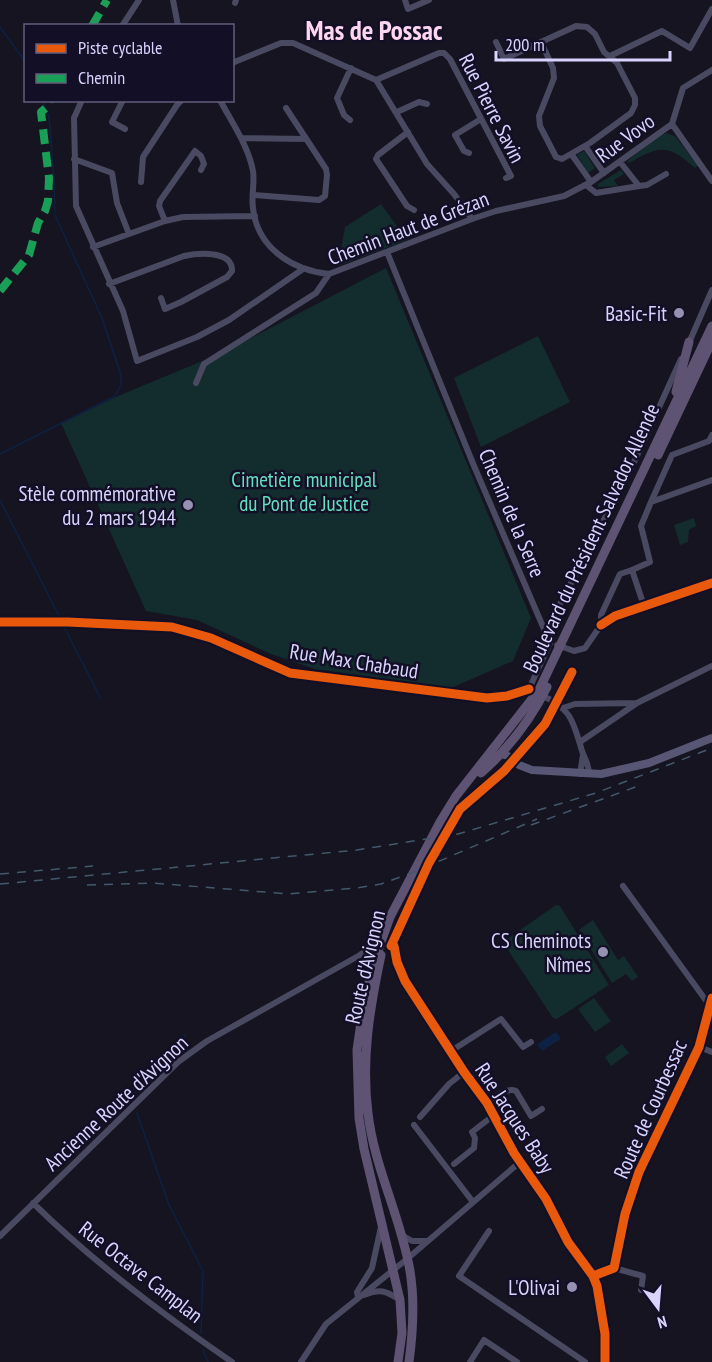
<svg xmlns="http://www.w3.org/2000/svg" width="712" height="1362" font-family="'PT Sans Narrow',sans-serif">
<rect width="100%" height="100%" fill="#161421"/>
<path fill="#132c2d" d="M667,133l9,4 22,29 -3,2c-27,-24 -35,-23 -66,-5l-2,-2 32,-25z
M584,151l11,17 -7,5 -11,-18z
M621,170l3,4 -10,6 4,6 -20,1v-3z
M381,204l26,36 -69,26 7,-39z
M386,268l145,350 -18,43 -62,27 -136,-19 -44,-15 -74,-34 -51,-9 -85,-188 57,-27 106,-44z
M538,336l32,66 -89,45 -27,-69z
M694,518l2,8 -7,4 -1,12 -8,3 -6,-20z
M556,905l4,1 49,79 -52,34 -4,-1 -49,-74 2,-4z
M593,920l25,40 6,-4 14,21 -6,4 -6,-7 -14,9 -33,-53z
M594,998l17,23 -16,11 -17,-23z
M622,1044l7,9 -18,13 -6,-9z"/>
<path fill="#0d2144" d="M556,1032l5,7 -19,12 -5,-7z"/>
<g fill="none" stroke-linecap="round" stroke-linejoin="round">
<path stroke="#0d2144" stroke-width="1.5" d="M0,27l26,36
M0,454l115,-58 6,-11v-10l-19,-57 -47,-103 -1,-36 -5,-62 -7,-17
M0,500l60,118
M63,625l38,74
M129,1095l2,-4 52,-48 2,-8
M137,1113l32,92 34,66 -2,62
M203,1350l5,12"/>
<path stroke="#4a4962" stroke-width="6" d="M173,0l5,26
M405,0l3,9 21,-9
M235,3l1,-3
M122,26l17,-26
M496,42l8,17 72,-33 11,1 8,7 9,18 13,11 18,35v7l-4,8 -41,30 -28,16 -6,-2 -16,-31 -1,-10 15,-38 -1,-10 -12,-26
M610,56l52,-25 28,17 22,-39
M232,63l49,-20h12l83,37 51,84 27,30 18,25
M376,80l63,-27h5l6,6 61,117 -5,2
M82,100l-8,18 2,88 47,105 14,50 60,-24 32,-17 74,-51
M123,100l-11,22 13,7
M220,100c12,23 28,45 33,71 2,12 -2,24 0,37 4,39 38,62 76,66l143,-55 24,-8 68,-15 27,-14 81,-58 11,-36 29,-18
M397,112l22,-10 8,2
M350,120l-6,-5 -7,-17 14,-30
M672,124l40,57
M408,132l-30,23 -2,4 31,47 7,4
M241,138l65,1
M585,146l19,27
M469,153l-5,-2 -9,-16 26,-16
M572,155l19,27
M74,159l38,14 5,30 12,31
M620,162l19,24 8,-1 19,-11
M141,182l2,-25 34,-52 5,-5
M586,185l10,8 43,-7
M253,195l66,5 6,-4 2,-21 -1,-6 -40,-61
M165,221l-6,-15 1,-5 35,-50 6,5 3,8 -3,6
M93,247l72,-26 18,-4 72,-1
M387,252l87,214 76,177
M109,284l75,-28c14,-3 49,-6 48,15l-5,6 -46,25 -16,7 -4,-11
M688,345l24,-55
M196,383l8,-19 112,-71 13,-19
M651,502l21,-47 37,-14 3,-6
M645,609l-13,-39 18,-8 -9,-36 10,-24 61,-22
M0,622h68l104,5 39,11 79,35 197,25 20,-2 22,-7
M601,625v-10l18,-39 1,-2 12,-4
M545,633l91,-175 45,-99
M557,645l17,6 11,-3 16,-23 7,-7 104,-35
M529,689l21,-46
M541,695c31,14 32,26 41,56 3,9 7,13 7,23
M563,708l12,-4 62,-1
M580,742l57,-39 75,-37
M580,774l3,-19
M623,886l87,120
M394,946l3,16 8,19 59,91 23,31 27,50 32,46 22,43 25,34
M699,1047l13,5
M451,1051l50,-32 22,28 8,-5
M487,1103c9,-6 19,-16 29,-12l15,25 11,-7
M420,1117l29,-33 15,-12
M414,1125l59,77
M454,1164l20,-16 1,-10 -3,-6 22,-17
M33,1203c60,59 129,111 199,159
M489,1231l-30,45 126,86
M400,1234l12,7h15
M0,1236l178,-174 29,-21 153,-86 20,-15
M614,1268l29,8 -2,14
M364,1295c16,-6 21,-5 36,5
M358,1297l-1,-5 15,-24 9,-41
M301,1362l25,-38 81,-65 113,-97
M470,1362l14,-22 33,22"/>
<path stroke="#575674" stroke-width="8" d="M501,754l7,2 11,9 13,5 69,4 48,-11 63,-25
M605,1362c0,-28 -1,-60 -12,-86l21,-8 11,-54 14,-42 60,-125 13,-49"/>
<path stroke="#5e5373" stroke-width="9" d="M676,392l13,-50
M658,455l54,-114
M481,773c27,-24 50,-54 66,-86
M381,955c-11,52 -20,104 -13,158 6,54 33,104 42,158 5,30 3,61 -1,91
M398,1362l4,-29 -2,-33 -36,-151 -5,-31 -2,-68 7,-48 10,-40 16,-45 50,-95 16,-26 83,-106 173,-364"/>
<path stroke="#43596b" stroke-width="1.5" stroke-dasharray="9 8" stroke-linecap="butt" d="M531,825l110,-40
M0,874l93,-8
M0,884l357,-34 101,-16 138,-41 116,-45
M87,885l66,-2 136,11 67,-6 25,-4 33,-12 123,-53"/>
<path stroke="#1a9f57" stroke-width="8" stroke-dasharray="15 8" stroke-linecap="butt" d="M92,26l15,-26
M0,291l29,-36 9,-32 7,-12 3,-10 1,-23 -8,-66 6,-5 3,-7"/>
<defs>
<path id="cycleway" d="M0,622h68l104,5 39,11 79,35 197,25 20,-2 22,-7
M601,625l14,-9 97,-33
M391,946l38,-83 31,-54 44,-38 41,-47 27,-52
M394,946l3,16 8,19 59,91 23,31 27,50 32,46 22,43 25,34 4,10 8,48v28
M593,1276l21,-8 11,-54 14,-42 60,-125 13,-49"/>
</defs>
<use href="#cycleway" stroke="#130f26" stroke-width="13"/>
<use href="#cycleway" stroke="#e8590c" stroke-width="9"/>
</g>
<g fill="#9591b1" stroke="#130f26" stroke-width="2">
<circle cx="679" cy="313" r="6"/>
<circle cx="188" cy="505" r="6"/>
<circle cx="603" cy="952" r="6"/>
<circle cx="572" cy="1287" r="6"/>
</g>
<g text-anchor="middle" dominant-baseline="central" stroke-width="5" stroke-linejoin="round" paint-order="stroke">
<g font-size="21" fill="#d9d4ff" stroke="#130f26">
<text transform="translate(492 108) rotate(63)">Rue Pierre Savin</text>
<text transform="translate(625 138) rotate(-36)">Rue Vovo</text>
<text transform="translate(408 228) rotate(-21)">Chemin Haut de Grézan</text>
<text transform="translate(512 513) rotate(67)">Chemin de la Serre</text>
<text transform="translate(591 538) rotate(-65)">Boulevard du Président Salvador Allende</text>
<text transform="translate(354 661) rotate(9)">Rue Max Chabaud</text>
<text transform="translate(365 967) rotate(-77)">Route d'Avignon</text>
<text transform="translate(116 1103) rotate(-43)">Ancienne Route d'Avignon</text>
<text transform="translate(650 1109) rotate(-66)">Route de Courbessac</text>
<text transform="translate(515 1118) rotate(57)">Rue Jacques Baby</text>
<text transform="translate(141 1272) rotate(38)">Rue Octave Camplan</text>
</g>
<g font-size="21" fill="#d9d4ff" stroke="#130f26" text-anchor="end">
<text x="667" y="313">Basic-Fit</text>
<text x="176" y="493">Stèle commémorative<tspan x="176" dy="24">du 2 mars 1944</tspan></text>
<text x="591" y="940">CS Cheminots<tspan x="591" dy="24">Nîmes</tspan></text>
<text x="560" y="1287">L'Olivai</text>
</g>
<g font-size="21" fill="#5fe0c0" stroke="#130f26">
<text x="304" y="479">Cimetière municipal<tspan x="304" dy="24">du Pont de Justice</tspan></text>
</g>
<g font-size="27" font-weight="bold" fill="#ffd6f0" stroke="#130f26">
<text x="374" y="30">Mas de Possac</text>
</g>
</g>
<rect x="24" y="24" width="210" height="78" fill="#130f26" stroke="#625e7d" stroke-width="1.5"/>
<rect x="36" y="44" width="30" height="9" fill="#e8590c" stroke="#625e7d" stroke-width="1.5"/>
<text x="78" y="54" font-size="18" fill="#d9d4ff">Piste cyclable</text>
<rect x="36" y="74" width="30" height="9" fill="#1a9f57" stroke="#625e7d" stroke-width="1.5"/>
<text x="78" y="84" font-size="18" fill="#d9d4ff">Chemin</text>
<g transform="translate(658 1308) rotate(164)" stroke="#130f26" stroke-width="4.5" paint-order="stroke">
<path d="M0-4.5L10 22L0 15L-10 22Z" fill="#d9d4ff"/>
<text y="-9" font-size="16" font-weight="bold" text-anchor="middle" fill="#d9d4ff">N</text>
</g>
<path d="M496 51v9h174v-9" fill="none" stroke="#d9d4ff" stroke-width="3"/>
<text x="505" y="51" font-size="18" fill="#d9d4ff" stroke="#130f26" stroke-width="4.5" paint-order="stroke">200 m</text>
</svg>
